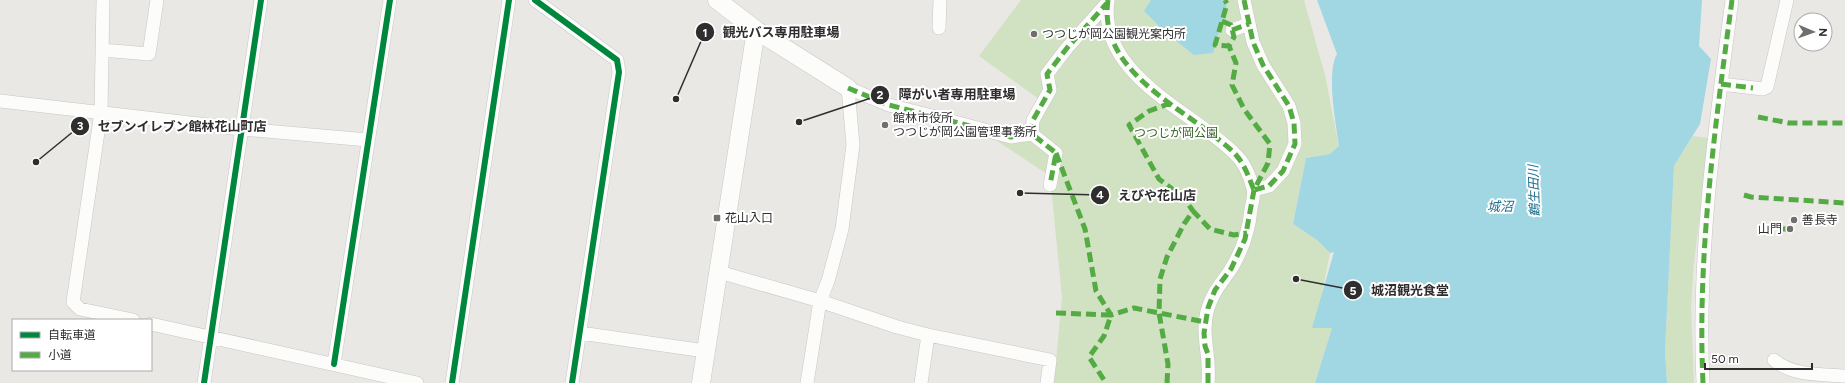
<svg xmlns="http://www.w3.org/2000/svg" width="1845" height="383" font-family="Figtree,'Noto Sans JP',sans-serif">
<rect width="100%" height="100%" fill="#eae8e5"/>
<path fill="#d0e2c2" d="M1021,0h283l21,75 14,72 -9,7 -24,4 -13,66 24,16 13,13 -12,61 -6,14h20l-17,55h-261l8,-86 -12,-121 -53,-35 5,-15 19,4 18,-31 -60,-43z
M1693,136l16,2 -15,125 -3,44 3,76h-27l-2,-32 9,-185z"/>
<path fill="#a1d6e3" d="M1151,0h71l5,4 -14,49 -19,2 -30,-24 -20,-20z
M1317,0h385l-3,46 12,13 -11,65 -26,42 -9,185 2,32h-352l17,-55h-20l22,-76 -4,1 -13,-13 -24,-16 13,-66 24,-4 9,-8c-3,-22 -13,-73 -2,-92z"/>
<g fill="none" stroke-linecap="round" stroke-linejoin="round">
<defs>
<path id="street" d="M103,0l-2,112 -28,190 7,7 53,11
M535,0l82,60 2,12 -47,311
M1108,0c-11,75 83,110 127,154 9,8 15,23 18,34 2,6 -1,15 -2,21 -2,22 -9,42 -20,60 -10,15 -17,21 -23,39 -8,25 3,49 0,75
M1244,0l9,42 10,23 26,41 5,17 1,21 -12,27 -14,15 -15,4
M939,28l1,-28
M1232,30l17,-6
M102,50l47,4 8,-54
M1721,84l42,5 4,-2 20,-87
M0,101l242,28 126,11
M1032,134l1,-14 17,-30 -3,-16 20,-26 41,-46
M719,272l101,29 77,26 31,8 122,25 -3,23
M151,324l266,59
M580,333l125,18
M1774,360c18,16 48,14 71,16
M334,364l56,-364
M204,383l57,-383
M452,383l57,-383
M807,383l13,-82 8,-20 14,-52 11,-84 -5,-57 41,17 62,16 60,16 21,-3 24,19 -6,32
M921,383l7,-48
M1703,383c-6,-128 12,-256 29,-383"/>
<path id="secondary" d="M717,0l39,30 92,58
M701,383l55,-353"/>
</defs>
<use href="#street" stroke="#c7c6c7" stroke-width="14"/>
<use href="#secondary" stroke="#c7c6c7" stroke-width="19"/>
<use href="#street" stroke="#fcfcfb" stroke-width="13"/>
<use href="#secondary" stroke="#fcfcfb" stroke-width="18"/>
<path stroke="#54ab44" stroke-width="5" stroke-dasharray="10 5" stroke-linecap="butt" d="M1108,0c-10,68 66,103 110,139 6,5 13,10 18,16 9,10 13,23 18,35
M1244,0l9,42 10,23 26,41 5,17 1,21 -12,27 -14,15 -15,4
M1222,21l9,4 3,12 -5,9 -14,-1 12,-41 -2,-4
M1232,30l17,-6
M1721,84l32,4
M848,88l41,17 62,16 60,16 21,-3 24,19 -6,32
M1171,103l-22,8 -20,14 30,54 25,19 9,13
M1758,117l31,6h56
M1032,134l1,-14 17,-30 -3,-16 20,-26 41,-46
M1056,153l29,76 11,62 15,24 23,-7 71,14
M1744,195l7,2 94,6
M1782,229h15
M1056,313l55,2 -7,21 -15,21 17,26
M1167,383l1,-19 -9,-51 1,-34 7,-22 17,-33 9,-13 17,18 24,6 13,-2
M1208,383v-29l-3,-8 -1,-13 4,-25 7,-18 16,-21 14,-30 9,-49 14,-27 2,-19 -26,-35 -12,-24 4,-22 -7,-17
M1703,383c-6,-128 12,-256 29,-383"/>
<defs>
<path id="cycleway" d="M535,0l82,60 2,12 -47,311
M334,364l56,-364
M204,383l57,-383
M452,383l57,-383"/>
</defs>
<use href="#cycleway" stroke="#fff" stroke-width="8"/>
<use href="#cycleway" stroke="#00873e" stroke-width="6"/>
</g>
<g fill="#706f6e" stroke="#fff" stroke-width="1.5">
<circle cx="1034" cy="34" r="4"/>
<circle cx="885" cy="125" r="4"/>
<rect x="713" y="214" width="8" height="8" rx="2"/>
<circle cx="1794" cy="220" r="4"/>
<circle cx="1790" cy="229" r="4"/>
</g>
<g text-anchor="middle" dominant-baseline="central" stroke-width="4" stroke-linejoin="round" paint-order="stroke">
<g font-size="12" fill="#2e2e2e" stroke="#fff" text-anchor="start">
<text x="1042" y="34">つつじが岡公園観光案内所</text>
<text x="893" y="118">館林市役所<tspan x="893" dy="14">つつじが岡公園管理事務所</tspan></text>
<text x="725" y="218">花山入口</text>
<text x="1802" y="220">善長寺</text>
<text x="1782" y="229" text-anchor="end">山門</text>
</g>
<g font-size="12" fill="#356424" stroke="#fff">
<text x="1176" y="133">つつじが岡公園</text>
</g>
<g font-size="13" font-style="italic" fill="#1e7091" stroke="#fff">
<text transform="translate(1534 191) rotate(-92)">鶴生田川</text>
<text x="1500" y="206">城沼</text>
</g>
</g>
<path fill="none" stroke="#2e2e2e" stroke-width="1.5" d="M676 99L705 32M799 122L880 95M36 162L80 126M1020 193L1100 195M1296 279L1353 290"/>
<g fill="#2e2e2e" stroke="#fff" stroke-width="1.5">
<circle cx="676" cy="99" r="4"/>
<circle cx="799" cy="122" r="4"/>
<circle cx="36" cy="162" r="4"/>
<circle cx="1020" cy="193" r="4"/>
<circle cx="1296" cy="279" r="4"/>
<circle cx="705" cy="32" r="10"/>
<circle cx="880" cy="95" r="10"/>
<circle cx="80" cy="126" r="10"/>
<circle cx="1100" cy="195" r="10"/>
<circle cx="1353" cy="290" r="10"/>
</g>
<g font-size="12" text-anchor="middle" font-weight="bold" fill="#fff">
<text x="705" y="37">1</text>
<text x="880" y="99">2</text>
<text x="80" y="130">3</text>
<text x="1100" y="199">4</text>
<text x="1353" y="295">5</text>
</g>
<g font-size="13" text-anchor="middle" font-weight="bold" fill="#2e2e2e" stroke="#fff" stroke-width="4" stroke-linejoin="round" paint-order="stroke">
<text x="781" y="37">観光バス専用駐車場</text>
<text x="957" y="99">障がい者専用駐車場</text>
<text x="182" y="131">セブンイレブン館林花山町店</text>
<text x="1157" y="200">えびや花山店</text>
<text x="1410" y="295">城沼観光食堂</text>
</g>
<rect x="12" y="319" width="140" height="52" fill="#ffffff" stroke="#ababab"/>
<rect x="20" y="332" width="20" height="6" fill="#00873e" stroke="#ababab"/>
<text x="48" y="339" font-size="12" fill="#2e2e2e">自転車道</text>
<rect x="20" y="352" width="20" height="6" fill="#54ab44" stroke="#ababab"/>
<text x="48" y="359" font-size="12" fill="#2e2e2e">小道</text>
<g transform="translate(1813 32) rotate(92)"><circle r="19" fill="#ffffff" stroke="#ababab"/>
<path d="M0-3L7 15L0 10L-7 15Z" fill="#706f6e"/>
<text y="-6" font-size="11" font-weight="bold" text-anchor="middle" fill="#2e2e2e">N</text>
</g>
<path d="M1705 363v6h107v-6" fill="none" stroke="#2e2e2e" stroke-width="2"/>
<text x="1711" y="363" font-size="12" fill="#2e2e2e" stroke="#ffffff" stroke-width="3" paint-order="stroke">50 m</text>
</svg>
